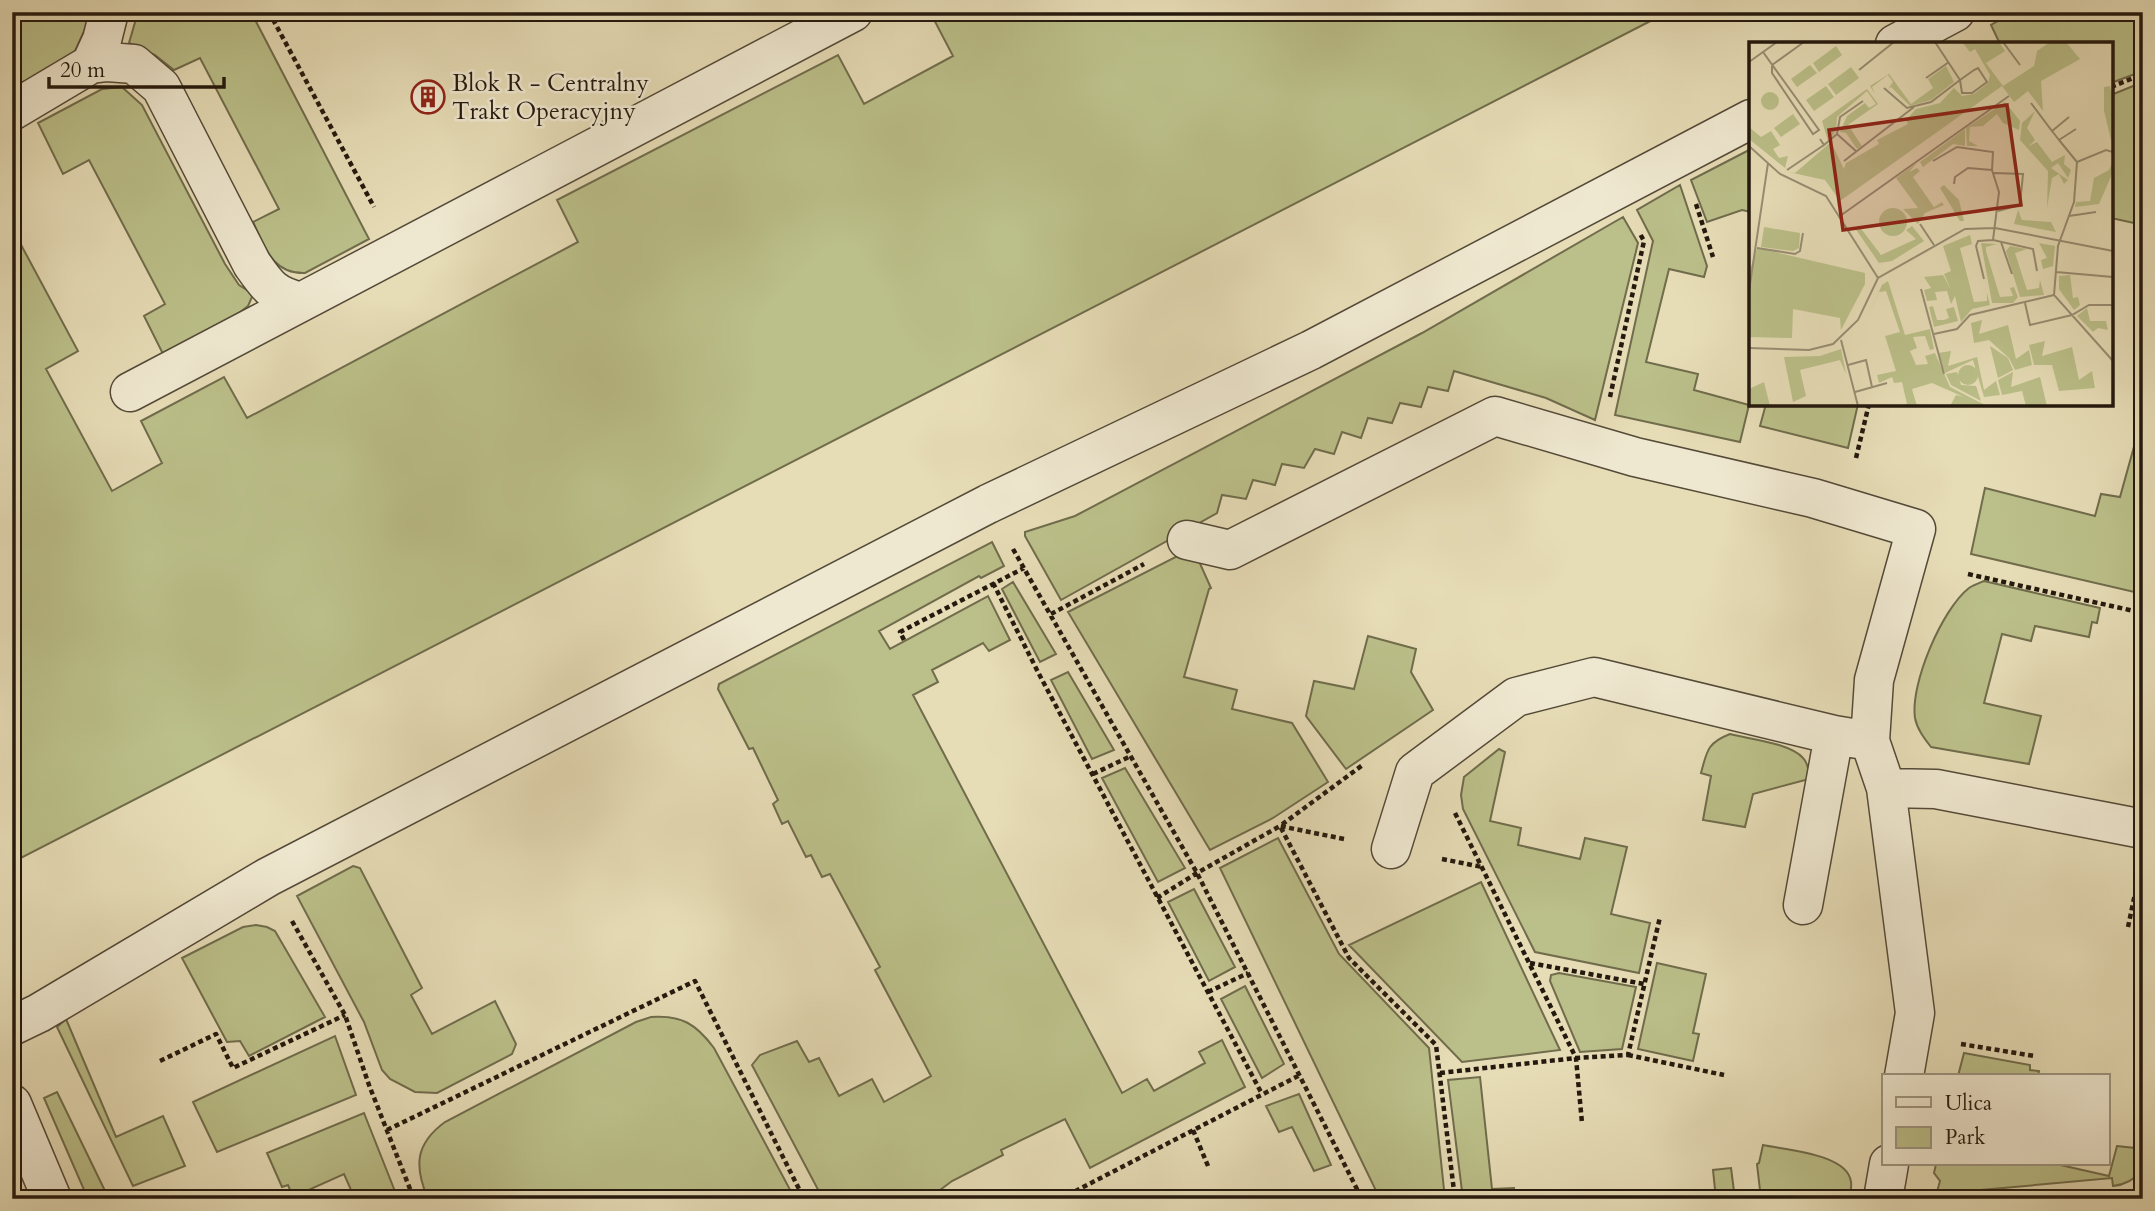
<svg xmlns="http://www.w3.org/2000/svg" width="2155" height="1211" font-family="Cardo,serif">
<rect width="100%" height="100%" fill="#e6dcb6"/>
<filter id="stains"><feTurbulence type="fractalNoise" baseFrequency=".00286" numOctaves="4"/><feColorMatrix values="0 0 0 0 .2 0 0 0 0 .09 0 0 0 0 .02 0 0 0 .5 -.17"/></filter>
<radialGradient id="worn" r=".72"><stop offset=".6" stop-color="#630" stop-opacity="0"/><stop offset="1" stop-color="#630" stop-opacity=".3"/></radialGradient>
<path fill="#bbbf89" stroke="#706c4c" stroke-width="2" d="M12,12h77l-3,15 -17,37 -57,33z
M138,12h113l118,227 -64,34c-33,1 -40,-26 -52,-51l26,-13 -79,-151 -26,12 -19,-15 -26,-12z
M930,12h738l-1651,848 -5,-9v-623l66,123 -32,18 66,122 50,-28 -21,-42 83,-44 23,41 331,-176 -21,-42 281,-145 26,49 89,-48z
M2014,12h129v59l-32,12v-39h-111l-9,-19z
M2143,82v143l-32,-7v-123z
M122,87l20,18 83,159 14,21 11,7 2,5 -4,9 -9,7 -76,41 -19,-38 21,-12 -76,-144 -26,14 -25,-51 64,-34z
M1751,149v63l-9,-2 -35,12 -16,-42z
M1680,185l27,81 -3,11 -35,-8 -23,93 52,12 -4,16 55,15 -9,37 -125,-27 38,-174 -16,-31z
M1623,217l15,26 -43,177 -49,-22 -92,-27 -6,20 -20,-4 -7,20 -21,-4 -8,20 -24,-5 -7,20 -19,-6 -8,22 -19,-5 -11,19 -22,-4 -7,21 -22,-5 -7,19 -24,-4 -5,18 -156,87 -36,-64v-4l50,-16 347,-183z
M1766,404h92l-10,44 -88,-22z
M2135,443l8,2v149l-172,-40 14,-66 110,28 6,-22 19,3z
M992,542l12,24 -23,12 -2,-2 -100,55 11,18 98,-53 22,44 -21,11 -6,-8 -51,27 6,12 -25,13 209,398 25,-14 7,12 51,-28 -6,-11 23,-12 23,47 -155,81 -25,-49 -64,31 2,5 -51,26 -24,18h-105l-71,-134 8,-10 37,-14 12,21 10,-4 20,38 33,-17 12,23 47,-26 -56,-106 5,-3 -50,-93 -8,3 -11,-22 -5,2 -18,-36 -6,3 -9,-20 5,-4 -25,-52 -4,1 -31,-60 1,-5z
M1193,548l18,40 -2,1 -25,88 53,13 -5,19 60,14 36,59 -55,36 -63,32 -142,-238z
M1984,581l116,27 -3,15 -5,-1 -3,15 -54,-11 -4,15 -29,-7 -18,69 57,13 -12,48 -98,-17c-7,-9 -14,-18 -16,-29 -5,-34 27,-109 54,-130 4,-3 10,-5 15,-7z
M1013,582l43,72 -16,8 -38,-73z
M1368,636l48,13 -5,23 22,38 -87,59 -40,-53 8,-35 40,8z
M1068,672l46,78 -22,9 -41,-79z
M1730,734c19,5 60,9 73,24 5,5 6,13 6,21l-56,15 -8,33 -42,-7 8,-44 -10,-3c6,-22 6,-30 29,-39z
M1499,749l6,3 -15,69 31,7 -3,17 62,14 5,-21 42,9 -16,67 39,9 -11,50 -104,-21 -72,-143 -2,-14 3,-18z
M1125,768l60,100 -27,14 -56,-104z
M1278,838l61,116 90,94 16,151h-65l-160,-331z
M353,866l7,2 62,120 -11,7 21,39 63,-33 21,43 -4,10 -75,39 -22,-1 -25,-13 -8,-9 -18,-48 -67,-126z
M1481,882l79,168 -98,12 -113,-117z
M1194,889l41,78 -26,14 -41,-79z
M256,925l11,2 8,4 50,86 -76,39 -9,-15 -13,1 -45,-84 61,-31z
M1657,963l49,11 -13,59 6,1 -6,27 -55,-12z
M1559,973l77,14 -14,62 -42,3 -30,-71 1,-6z
M1245,986l39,78 -22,14 -41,-79z
M651,1017c31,-2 45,7 63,31l81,151h-367c-14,-33 -13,-55 17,-77l191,-100z
M66,1019l50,118 47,-21 22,50 -52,20 -76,-159z
M335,1036l21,59 -139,57 -24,-50z
M1964,1053l66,12v5l9,1 -1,5h-80z
M1480,1077l12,112 22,-1 1,11h-52l-15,-119z
M57,1092l52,107h-21l-44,-101z
M1299,1094l32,71 -17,6 -22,-44 -13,5 -13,-26z
M364,1113l34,86h-43l-11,-25 -51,23 -5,-12 -6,2 -15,-34z
M1763,1145c23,5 85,9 88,37 1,5 -1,12 -2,17h-88l-4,-35 2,-1z
M2117,1146l18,2 8,10v12c-8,9 -18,15 -30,16l-1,-8 -153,14v7h-24l5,-18 -6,-8 2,-9h120l53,12z
M1731,1168l4,31h-19l-3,-29z"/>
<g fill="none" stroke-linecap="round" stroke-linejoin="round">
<defs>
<path id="minor" d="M1895,44l60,-32
M91,64l16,-2 27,2 27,23 91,177c16,23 21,31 49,38
M12,111l79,-47 11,-24 7,-28
M130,392l723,-380
M1187,540l43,10 265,-134 140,41 178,41 103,31 -42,151 -4,61 16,47 29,225 -11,63
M1886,788l50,1 207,40
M1391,849l24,-77 101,-75 78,-20 240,58 36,6
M1803,905l31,-170
M12,1026l27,-13 229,-136 720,-373 323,-154 440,-231
M12,1104l40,95
M1883,1199l6,-35"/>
</defs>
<use href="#minor" stroke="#544a38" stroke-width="41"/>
<path stroke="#24190e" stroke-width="4.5" stroke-dasharray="5 3.5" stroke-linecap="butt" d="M269,12l105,195
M2111,87l32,-13
M1696,204l17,53
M1610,397l34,-156 -5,-9
M1856,458l13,-54
M1013,549l184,324 165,326
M1968,574l175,39
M993,583l46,91 223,420
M1051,614l93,-50
M904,640l-4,-8 124,-64
M1093,774l38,-18
M1455,813l121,245 6,65
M1344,839l-64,-13 84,-62
M1442,859l40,8
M1157,898l40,-25 83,-47 69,132 87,87 19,154
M292,921l53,94 24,70 45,114
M2128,927l8,-38
M1530,963l114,21
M1208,992l40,-19
M1961,1044l73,12
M1628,1055l96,20
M160,1061l56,-27 17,34 112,-53
M1440,1073l136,-15 52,-3 32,-138
M387,1130l308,-149 109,218
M1193,1130l15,36
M1076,1190l4,9
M1060,1199l240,-124"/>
<use href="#minor" stroke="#efe8d0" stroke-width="38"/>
</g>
<defs>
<symbol id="building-ring" viewBox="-11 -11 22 22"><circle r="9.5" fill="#efe8d0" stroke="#8f2418" stroke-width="1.5"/><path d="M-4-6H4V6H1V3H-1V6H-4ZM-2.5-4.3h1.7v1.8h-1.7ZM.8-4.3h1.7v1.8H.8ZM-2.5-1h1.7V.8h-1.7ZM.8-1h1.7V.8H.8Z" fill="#8f2418"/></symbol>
</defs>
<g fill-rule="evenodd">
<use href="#building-ring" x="409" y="78" width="38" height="38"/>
</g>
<g text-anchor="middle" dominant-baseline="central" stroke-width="5" stroke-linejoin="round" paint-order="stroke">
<g font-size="24" fill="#24190e" stroke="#efe8d0" text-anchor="start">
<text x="452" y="83">Blok R - Centralny<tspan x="452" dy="28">Trakt Operacyjny</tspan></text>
</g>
</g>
<g transform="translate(1749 42)">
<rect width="364" height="364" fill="#e6dcb6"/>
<path d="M213,0h37l6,9 -19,12 17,23 31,-20 3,-15 13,-9h16l14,17 -39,22 2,30 -15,-20 -14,11 -12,-16 -162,115 -15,-21 -37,-8 7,1 36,-31 13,27 2,-6 33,-19 -2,-4 31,-16 -2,-4 10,-11 24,-6 14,-15 8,8 12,-2 14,-11 2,-8 -15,-26 -5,3zM87,4l6,9 -23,17 -6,-9zM61,23l7,8 -20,14 -6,-8zM197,24l8,16 -23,18 -21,6 -19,-19 -3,2 5,-7 -5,-7 -16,12 3,7 -5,-8 19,-12 22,30 22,-16 -5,-9zM102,25l8,11 -23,17 -8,-11zM77,44l8,11 -20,14 -8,-11zM361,44l3,13v49l-9,-37v-24zM118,47l11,15 -30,21 14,21 -5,3 -11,-16 -6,-1 7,-16 18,-13 4,5 7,-4 -9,-13 -30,26 -1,14 -8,10 -6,-20zM12 59a9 9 0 1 1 18 0a9 9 0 1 1-18 0ZM256,60l15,19 -1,9 -16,-7 -6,-9 -14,12 -13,1 -1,14 9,5h-11l-1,-18zM286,69l-8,17 8,12 -6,6 8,-4 15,20 13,-7 -1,9 7,6 -3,8 -10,-15 -7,5 17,12 -4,4 -5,-10 -7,4 -5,30 1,-37 -28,-31 2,-17zM44,72l7,10 -19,13 -7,-9zM0,85l12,10 10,-6 9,14 -7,4 6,9 9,-2 -3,12 -36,-29zM216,87v17l-12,-2 -30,23 -3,-5zM364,119v11l-14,32 -24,3 1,-5 14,-1 4,-23 15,-8zM168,121l-8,9 8,-4 3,3 -7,6 21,30 8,-5 2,3 -19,8 -7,11 -15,-15 15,-1 -22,-30zM195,143l15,15 5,21h-4l-20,-33zM130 180a14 14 0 1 1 28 0a14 14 0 1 1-28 0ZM269,168l4,10 29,2 5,10 -42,-8zM110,184l22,29 35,-16 -10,-9 6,-4 12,15 -32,20 -13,2 -24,-35zM15,185l36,6 -1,15 -6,3 -32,-4zM221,193l2,9 -12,4 14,54 13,-1v-8l3,12 -18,4 -11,13 -6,-26 -4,8 -4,-13 -12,1 2,8 -10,1 -3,-11 7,-2 -7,-11 19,-2 8,15 -7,-16 7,-3 -8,-25zM248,193l58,11 -2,20 -10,3 -2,-9 6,-2 -8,-15zM232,201l16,1 -11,3v4l14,46 13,-1 -3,-8 4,-1 4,10 -5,6h-21zM261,204l17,3 -12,4 12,37 12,-2 1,-8 4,15 -24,2 -14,-46zM8,206l108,25v11l-24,46 -1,-12 -47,-9 -1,29 -43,-1v-64zM166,221l-27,18 17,54 25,-6 4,20 -4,1 -5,-14 -12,1 4,11 -7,3 6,14 12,-1 -3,-8 10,-3 15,34 37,19h-37l6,-11 8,2 -32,-14 -20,6 5,17h-15l5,-2 -5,-22 -8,1 -2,-6 -13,6 -2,-8 19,-4 -11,-35 15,-4 -14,-41 -7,1 -13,28 16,-35zM321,233l3,23 5,-1 2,8 -6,5 -15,-21v-13zM184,264l4,14h7l5,-2 -3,-9 8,-2 4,14 -24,6 -5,-20zM338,266l3,13h16l2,9 -10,-2 -5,4 -16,-16zM233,278l-3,14 29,-9 8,34 13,-9 3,15 -17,5 -6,-12 -20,-18 -15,3 -3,-20zM296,299l-3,15 30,-9 7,33 13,-9 3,17 -36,3 -7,-26h-18l-5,-20zM241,304l18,12 5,12 -15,8zM92,307l5,25 -6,-14 -40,10 6,26 -13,6 -9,-45 36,-1zM202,309l-3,15 29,-9 7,33 12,-9 4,14 -16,2 -11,-37 -28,13 -7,-20zM209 333a10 10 0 1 1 20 0a10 10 0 1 1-20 0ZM208,330l4,13 15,1 5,15 -30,-16 -5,-11zM264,330l-2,15 29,-10 7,29h-21l-4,-15 -20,4 -4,-15zM15,340l6,24h-21v-17z" fill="#bbbf89"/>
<path fill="none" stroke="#988e73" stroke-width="2" d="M254,0l17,23M14,10l56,78 -6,4 -41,-61v-7M0,20l28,-20M23,23l32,-23M110,28l35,-28M177,36l23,-16M135,46l23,20 24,-6 29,-22 14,-10 4,-2 9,14 -15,11h-10l-2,-13 -25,-38M282,61l21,28 17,-14M303,89l7,9 17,-11M88,92l20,18M71,97l4,6 13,-11 3,-17 23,-16M310,98l18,22M0,104l31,28 46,22 52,82M364,110l-7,-2 -29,12 -3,40 -16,44 -4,49 59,66M95,119l70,-54M184,119l24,-14 36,5 -1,18 7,22 -6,48 40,9 4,22M38,128l37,-25M245,131l29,1 -3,31 -22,6M205,142l1,-7 13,-9 24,2M91,174l169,-120M320,174l27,-4M171,182l14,21M252,200l11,32M8,206l38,6 5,-3 3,-18M307,230l57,5M235,237l-8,-33 2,-5 15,-1M172,247l23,85M0,249l19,-128M276,261l5,22 42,-10 17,-10h24M185,292l23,-5 13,-14 84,-20M92,298l17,66M0,306l60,2 24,-6 25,-24 20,-42 87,-49 30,-1 118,23M99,323l18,-5 6,27M106,350l32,-9"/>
<path fill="#8f2418" fill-opacity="0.15" stroke="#8f2418" stroke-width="3.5" d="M258,63l14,100 -178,25 -14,-100z"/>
<rect width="364" height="364" fill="none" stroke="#24190e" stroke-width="3.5"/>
</g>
<rect width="2155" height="1211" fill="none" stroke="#e6dcb6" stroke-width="42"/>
<rect x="14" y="14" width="2127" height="1183" fill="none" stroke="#24190e" stroke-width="3.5"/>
<rect x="21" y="21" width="2113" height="1169" fill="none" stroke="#24190e" stroke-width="2"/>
<rect x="1882" y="1074" width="228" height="91" fill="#efe8d0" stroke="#9e9582" stroke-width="2"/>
<rect x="1896" y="1097" width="35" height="10" fill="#efe8d0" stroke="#9e9582" stroke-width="2"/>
<text x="1945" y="1110" font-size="21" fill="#24190e">Ulica</text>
<rect x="1896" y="1127" width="35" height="21" fill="#bbbf89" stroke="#9e9582" stroke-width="2"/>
<text x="1945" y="1144" font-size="21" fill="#24190e">Park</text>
<path d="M49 77v10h175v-10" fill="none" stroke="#24190e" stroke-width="3.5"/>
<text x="60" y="77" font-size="21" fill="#24190e" stroke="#efe8d0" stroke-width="5" paint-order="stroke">20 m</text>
<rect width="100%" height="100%" filter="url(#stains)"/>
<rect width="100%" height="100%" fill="url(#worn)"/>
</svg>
